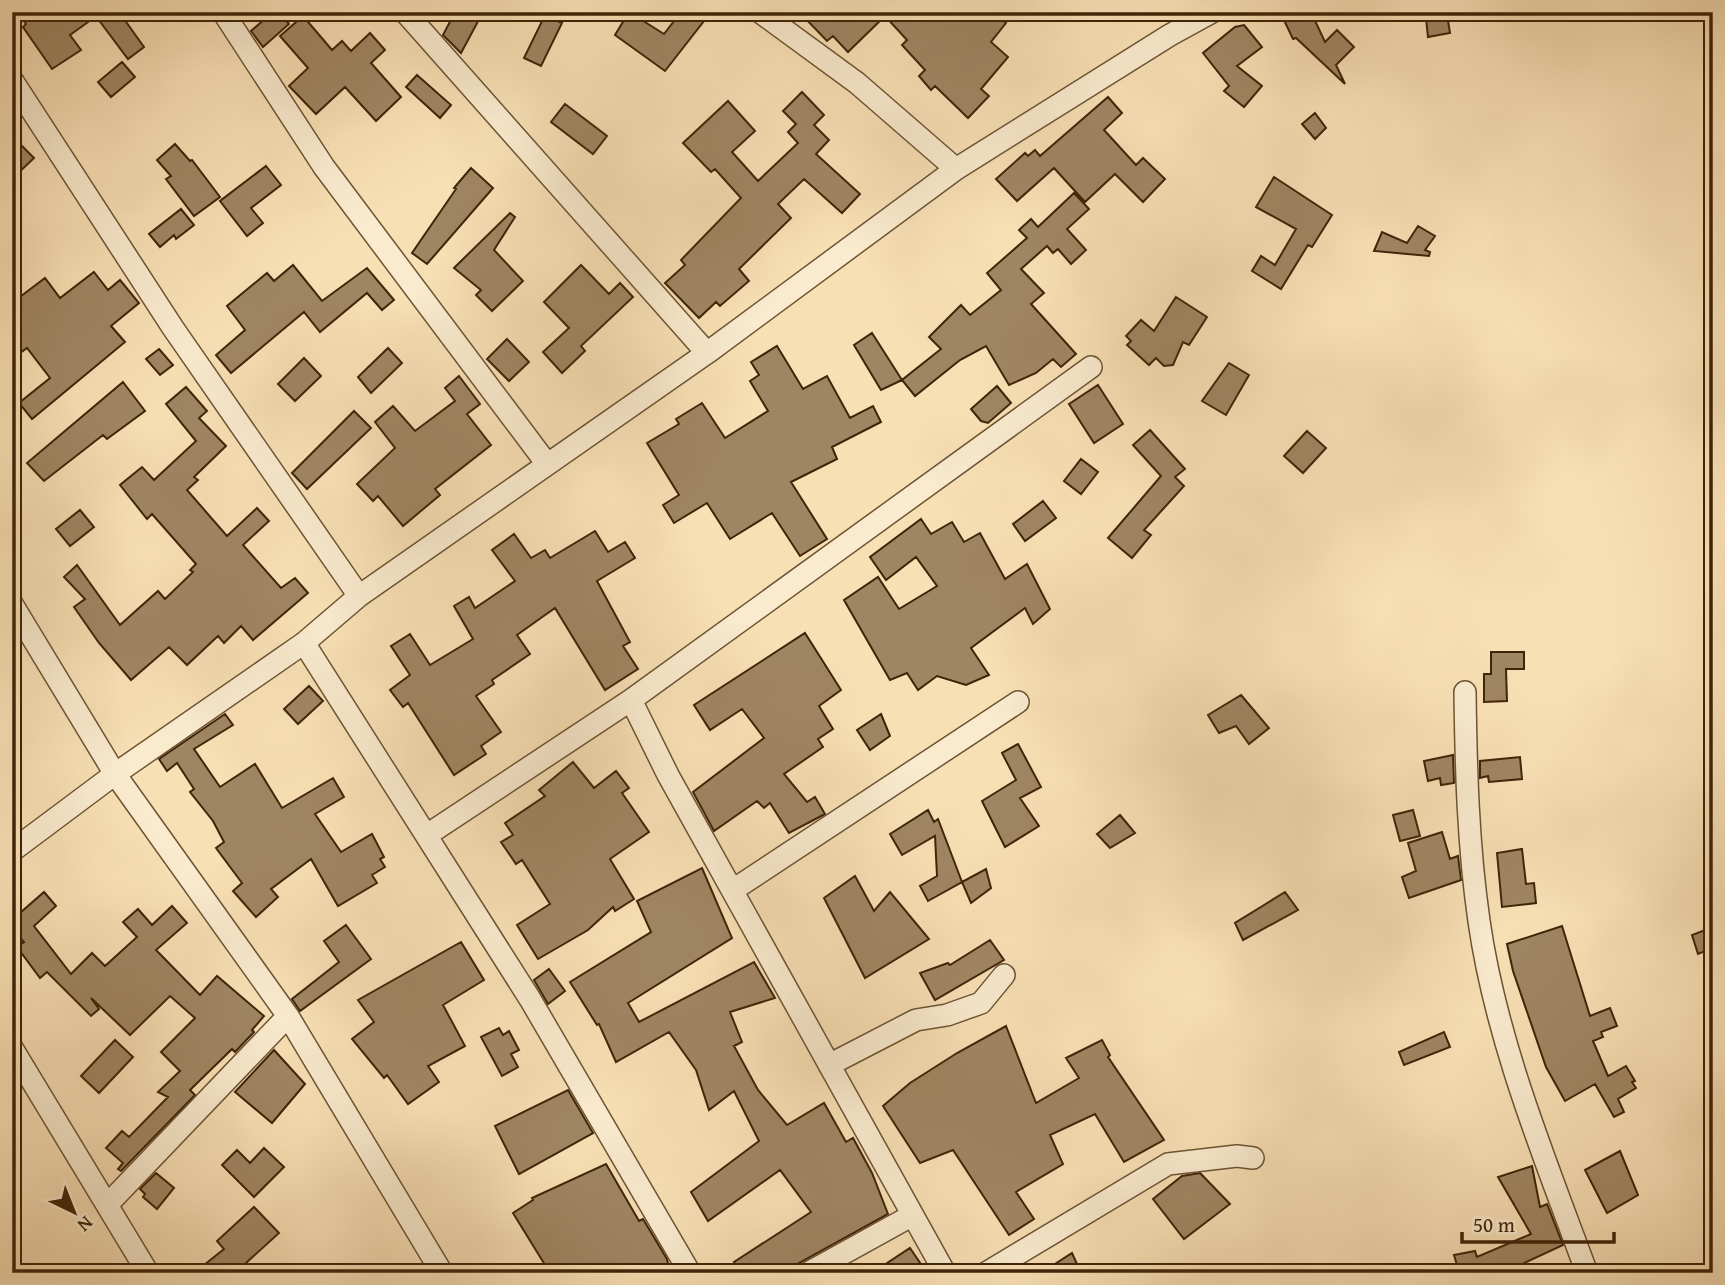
<svg xmlns="http://www.w3.org/2000/svg" width="1725" height="1285" font-family="'Gentium Book Plus',serif">
<rect width="100%" height="100%" fill="#f8e0b5"/>
<filter id="stains"><feTurbulence type="fractalNoise" baseFrequency=".00286" numOctaves="4"/><feColorMatrix values="0 0 0 0 .2 0 0 0 0 .09 0 0 0 0 .02 0 0 0 .5 -.17"/></filter>
<radialGradient id="worn" r=".72"><stop offset=".6" stop-color="#630" stop-opacity="0"/><stop offset="1" stop-color="#630" stop-opacity=".3"/></radialGradient>
<path fill="#9f8662" stroke="#3f2408" stroke-width="2" d="M17,12h85l-32,23 11,15 -29,19 -29,-42 3,-3z
M108,12h11l25,35 -16,12 -30,-40z
M273,12h6l10,12 -26,23 -12,-16z
M455,12h28l-22,41 -18,-18z
M629,12l35,22 17,-22h30l-46,59 -50,-36z
M799,12h193l14,11 -15,19 17,15 -27,32 8,7 -21,22 -33,-32 -4,4 -12,-14 6,-6 -23,-25 5,-5 -22,-24 -37,36 -15,-16 -6,5z
M1291,12h20l14,30 12,-12 17,17 -18,18 9,19 -49,-46 -3,1 -11,-23z
M1447,14l3,19 -22,4 -2,-19z
M545,15l17,8 -21,43 -17,-8z
M303,16l29,34 10,-9 9,10 19,-18 15,17 -14,13 30,34 -25,24 -31,-34 -29,27 -27,-28 19,-18 -28,-32z
M1244,25l18,22 -25,19 25,20 -18,21 -20,-16 5,-5 -26,-33 32,-26z
M122,62l13,15 -24,20 -13,-15z
M417,75l34,30 -11,13 -34,-31z
M802,92l22,23 -10,10 15,15 -13,14 44,40 -18,19 -38,-34 -26,25 13,14 -52,51 10,12 -29,25 -4,-4 -17,16 -34,-35 20,-18 -4,-5 60,-62 -26,-29 -4,3 -28,-29 45,-42 27,30 -23,21 26,29 40,-38 -10,-11 8,-8 -13,-13z
M1108,97l14,16 -18,17 32,35 7,-7 22,21 -22,23 -28,-28 -30,28 -31,-34 -37,33 -21,-22 29,-26 3,3 7,-6 5,6z
M565,104l42,32 -14,18 -42,-32z
M1315,113l11,15 -11,11 -13,-15z
M12,136l22,22 -22,21z
M175,144l15,17 2,-1 28,37 -26,19 -28,-37 5,-3 -14,-16z
M266,166l15,19 -30,23 12,15 -16,13 -27,-35z
M471,168l22,20 -66,76 -15,-11 44,-64 -2,-1z
M1274,177l58,38 -20,32 -4,-2 -27,44 -29,-18 9,-15 14,9 21,-36 -40,-22z
M1074,193l15,16 -22,20 19,21 -15,14 -13,-15 -5,4 -6,-7 -26,23 23,24 -13,11 45,50 -15,13 -8,-8 -17,14 -27,12 -23,-39 -26,14 -45,36 -13,-16 39,-31 -12,-12 32,-32 9,10 31,-25 -14,-17 40,-35 -8,-8 12,-11 7,8z
M181,209l13,16 -18,14 -2,-4 -14,12 -11,-13z
M510,213l5,4 -21,33 29,31 -31,30 -16,-16 5,-5 -27,-22z
M1418,226l17,10 -10,14 5,2 -1,4 -55,-5 8,-19 25,11z
M293,265l29,36 45,-33 27,32 -12,10 -15,-17 -47,39 -16,-20 -73,61 -15,-18 29,-25 -18,-24 40,-33 7,8z
M581,265l28,29 11,-11 13,14 -52,49 4,5 -23,22 -19,-21 26,-24 -25,-26z
M94,272l14,18 12,-10 19,23 -28,23 14,16 -93,77 -13,-16 31,-25 -23,-30 -15,11v-56l33,-25 15,20z
M1176,297l31,20 -18,28 -6,-3 -10,23 -9,1 -8,-8 -7,7 -22,-20 4,-4 -5,-5 15,-16 13,11z
M872,333l30,47 -21,10 -27,-45z
M507,339l22,23 -20,19 -22,-22z
M777,346l26,43 24,-13 23,42 23,-12 8,16 -49,25 5,12 -46,23 36,57 -27,17 -28,-43 -42,26 -23,-36 -33,20 -11,-18 16,-10 -32,-52 32,-19 -3,-5 26,-16 23,35 43,-27 -18,-30 9,-6 -8,-13z
M388,348l14,15 -31,30 -13,-16z
M159,349l14,16 -13,10 -14,-16z
M304,358l17,18 -26,25 -17,-17z
M1229,363l20,12 -23,40 -24,-14z
M459,376l21,28 -13,10 24,31 -56,44 5,6 -37,31 -25,-30 -5,5 -16,-17 38,-36 -20,-26 18,-16 22,25 40,-30 -10,-13z
M123,382l22,29 -38,28 -4,-4 -59,46 -17,-18z
M1098,385l25,39 -29,19 -25,-39z
M997,386l14,17 -23,20 -7,-2 -10,-12z
M186,387l21,24 -8,7 27,28 -32,31 4,3 -11,10 40,46 30,-28 12,13 -26,24 38,43 14,-10 13,15 -55,47 -12,-14 -17,17 -6,-7 -31,29 -18,-18 -38,33 -32,-37 -25,-36 11,-8 -21,-22 13,-12 43,60 38,-34 7,8 28,-27 -3,-2 6,-6 -44,-50 -5,5 -27,-34 22,-18 12,13 42,-39 -30,-37z
M354,411l17,17 -64,61 -15,-16z
M1150,430l35,39 -10,8 9,9 -40,44 7,5 -19,23 -24,-20 53,-62 -28,-31z
M1307,431l19,17 -23,25 -19,-17z
M1081,459l17,13 -17,22 -17,-13z
M1043,501l13,17 -31,23 -12,-17z
M80,510l14,17 -24,19 -14,-17z
M921,519l10,15 21,-12 12,20 16,-9 25,46 22,-15 23,45 -17,15 -8,-16 -54,40 18,27 -23,10 -29,-9 -19,14 -11,-17 -17,7 -46,-80 34,-23 21,32 38,-23 -21,-29 -30,23 -16,-23z
M595,531l13,21 17,-10 10,16 -38,23 33,61 -7,4 15,23 -33,21 -50,-82 -38,27 13,19 -38,26 2,4 -18,12 25,36 -20,14 5,8 -32,21 -46,-72 -5,4 -13,-17 20,-15 -19,-29 19,-12 20,31 43,-26 -19,-33 15,-9 6,11 40,-27 -23,-31 22,-16 17,24 14,-8 5,8z
M805,633l36,57 -22,16 14,23 -15,10 5,8 -39,27 23,28 8,-5 10,17 -36,19 -19,-30 -6,5 -7,-7 -43,30 -21,-39 71,-54 -22,-29 -32,21 -16,-25z
M1491,652h33v17h-18l1,32 -23,1v-28h7z
M309,686l14,15 -25,23 -14,-15z
M1241,695l28,33 -20,16 -13,-18 -17,7 -11,-18z
M225,714l8,11 -39,24 26,38 35,-23 27,44 51,-30 11,19 -29,17 26,38 31,-18 12,23 -4,2 5,8 -13,8 5,8 -39,23 -27,-47 -40,30 7,8 -22,20 -23,-26 9,-8 -26,-35 8,-6 -11,-21 -23,-29 4,-3 -17,-26 -10,8 -8,-12z
M881,714l9,22 -20,14 -13,-20z
M1018,744l23,43 -21,11 19,28 -34,21 -23,-46 34,-21 -14,-27z
M1453,755l1,28 -13,2 -1,-7 -12,3 -4,-20z
M1520,757l2,22 -33,3 -1,-6 -8,2v-17z
M573,762l21,26 22,-17 13,17 -7,5 27,39 -39,27 24,40 -19,12 -2,-4 -25,23 -50,29 -21,-34 33,-21 -28,-44 -6,4 -15,-22 12,-7 -8,-12 40,-27 -6,-6z
M928,810l6,12 4,-3 24,63 -34,19 -8,-15 17,-10 -2,-40 -33,19 -12,-21z
M1413,810l7,26 -20,5 -7,-26z
M1120,815l15,18 -25,15 -13,-14z
M1442,832l8,27 8,-3 3,24 -52,18 -7,-21 14,-6 -8,-28z
M1522,849l4,35 8,-1 2,20 -34,4 -5,-54z
M702,868l30,70 -104,65 11,19 115,-60 21,36 -45,14 12,30 -8,4 24,44 29,35 37,-22 22,39 7,-4 19,35 16,41 -107,59h-39l-8,-11 77,-50 -31,-42 -72,51 -17,-29 68,-51 -25,-50 -25,19 -13,-40 -27,-38 -53,30 -17,-38 -2,1 -27,-43 81,-50 -14,-31z
M986,869l5,19 -20,15 -9,-21z
M855,876l19,35 16,-19 39,47 -64,39 -41,-80z
M44,892l12,14 -22,20 37,48 21,-21 13,13 32,-29 -14,-15 15,-13 14,16 20,-19 15,17 -31,27 44,45 17,-19 47,40 -12,14 2,2 -19,20 -3,-3 -42,41 5,5 -74,76 -3,-2 5,-6 -17,-15 16,-17 7,6 39,-40 -10,-5 22,-21 -19,-19 34,-34 -25,-22 -40,39 -39,-37 8,11 -8,7 -44,-44 -7,6 -23,-31 7,-5 -12,-13v-9z
M1285,892l13,18 -55,30 -8,-17z
M346,925l25,34 -71,52 -8,-12 47,-37 -15,-21z
M1562,926l28,90 20,-8 7,18 -16,6 2,5 -10,4 15,35 18,-10 9,15 -3,1 4,6 -18,11 6,13 -10,5 -19,-33 -30,17 -19,-34 -33,-96 -6,-27z
M1713,927v21l-15,6 -6,-19z
M990,940l14,20 -69,40 -15,-27 28,-10 2,2z
M461,942l23,38 -41,25 22,41 -37,20 11,16 -31,22 -21,-29 -3,3 -32,-39 22,-17 -16,-22z
M549,969l16,22 -17,13 -14,-24z
M1006,1026l30,77 43,-25 -13,-20 36,-18 8,15 -2,2 56,83 -40,22 -29,-48 -45,21 13,29 -47,28 18,27 -25,16 -56,-85 -33,13 -37,-57 27,-23 47,-30z
M499,1028l4,7 6,-4 10,19 -8,4 7,13 -16,9 -21,-39z
M1444,1032l6,15 -46,18 -5,-13z
M115,1040l18,17 -34,36 -18,-17z
M274,1050l31,34 -33,39 -37,-31z
M568,1090l25,43 -74,41 -24,-48z
M264,1148l20,19 -30,30 -32,-32 15,-15 13,13z
M1620,1151l18,44 -31,18 -22,-43z
M606,1164l33,57 4,-2 24,40 3,14h-120l-37,-60 20,-13 -1,-2z
M1532,1166l8,41 7,-3 16,41 -60,28h-64l18,-8 -3,-10 21,-4 2,6 54,-23 -33,-57z
M156,1173l18,15 -17,21 -14,-12 2,-3 -5,-5z
M1200,1173l30,31 -46,35 -31,-40 29,-23z
M254,1207l25,26 -44,40h-41l30,-24 -7,-8z
M910,1248l17,25h-55z
M1072,1253l9,20h-40z"/>
<g fill="none" stroke-linecap="round" stroke-linejoin="round">
<defs>
<path id="minor" d="M223,12l101,155 223,297
M405,12l302,341
M760,12l97,71 99,86
M12,80l161,248 186,268
M12,604l103,170 173,242 154,257
M304,643l226,356 160,274
M1465,692c1,77 3,153 14,229 17,120 66,238 108,352
M631,700l37,75 277,498
M427,835l204,-135 460,-333
M12,851l103,-77 189,-131 55,-47 348,-243 249,-184 214,-134 42,-23
M733,890l285,-188
M12,1048l136,225
M829,1065l87,-45 31,-5 34,-12 23,-28
M107,1205l181,-189
M808,1273l103,-57
M986,1273l182,-109 69,-8 16,2"/>
</defs>
<use href="#minor" stroke="#6d5333" stroke-width="24"/>
<use href="#minor" stroke="#faebcf" stroke-width="21"/>
</g>
<rect width="1725" height="1285" fill="none" stroke="#f8e0b5" stroke-width="42"/>
<rect x="14" y="14" width="1697" height="1257" fill="none" stroke="#3f2408" stroke-width="3.5"/>
<rect x="21" y="21" width="1683" height="1243" fill="none" stroke="#3f2408" stroke-width="2"/>
<g transform="translate(74 1212) rotate(137)" stroke="#faebcf" stroke-width="5" paint-order="stroke">
<path d="M0-5L12 26L0 18L-12 26Z" fill="#3f2408"/>
<text y="-10" font-size="19" font-weight="bold" text-anchor="middle" fill="#3f2408">N</text>
</g>
<path d="M1462 1232v10h152v-10" fill="none" stroke="#3f2408" stroke-width="3.5"/>
<text x="1473" y="1232" font-size="21" fill="#3f2408" stroke="#faebcf" stroke-width="5" paint-order="stroke">50 m</text>
<rect width="100%" height="100%" filter="url(#stains)"/>
<rect width="100%" height="100%" fill="url(#worn)"/>
</svg>
